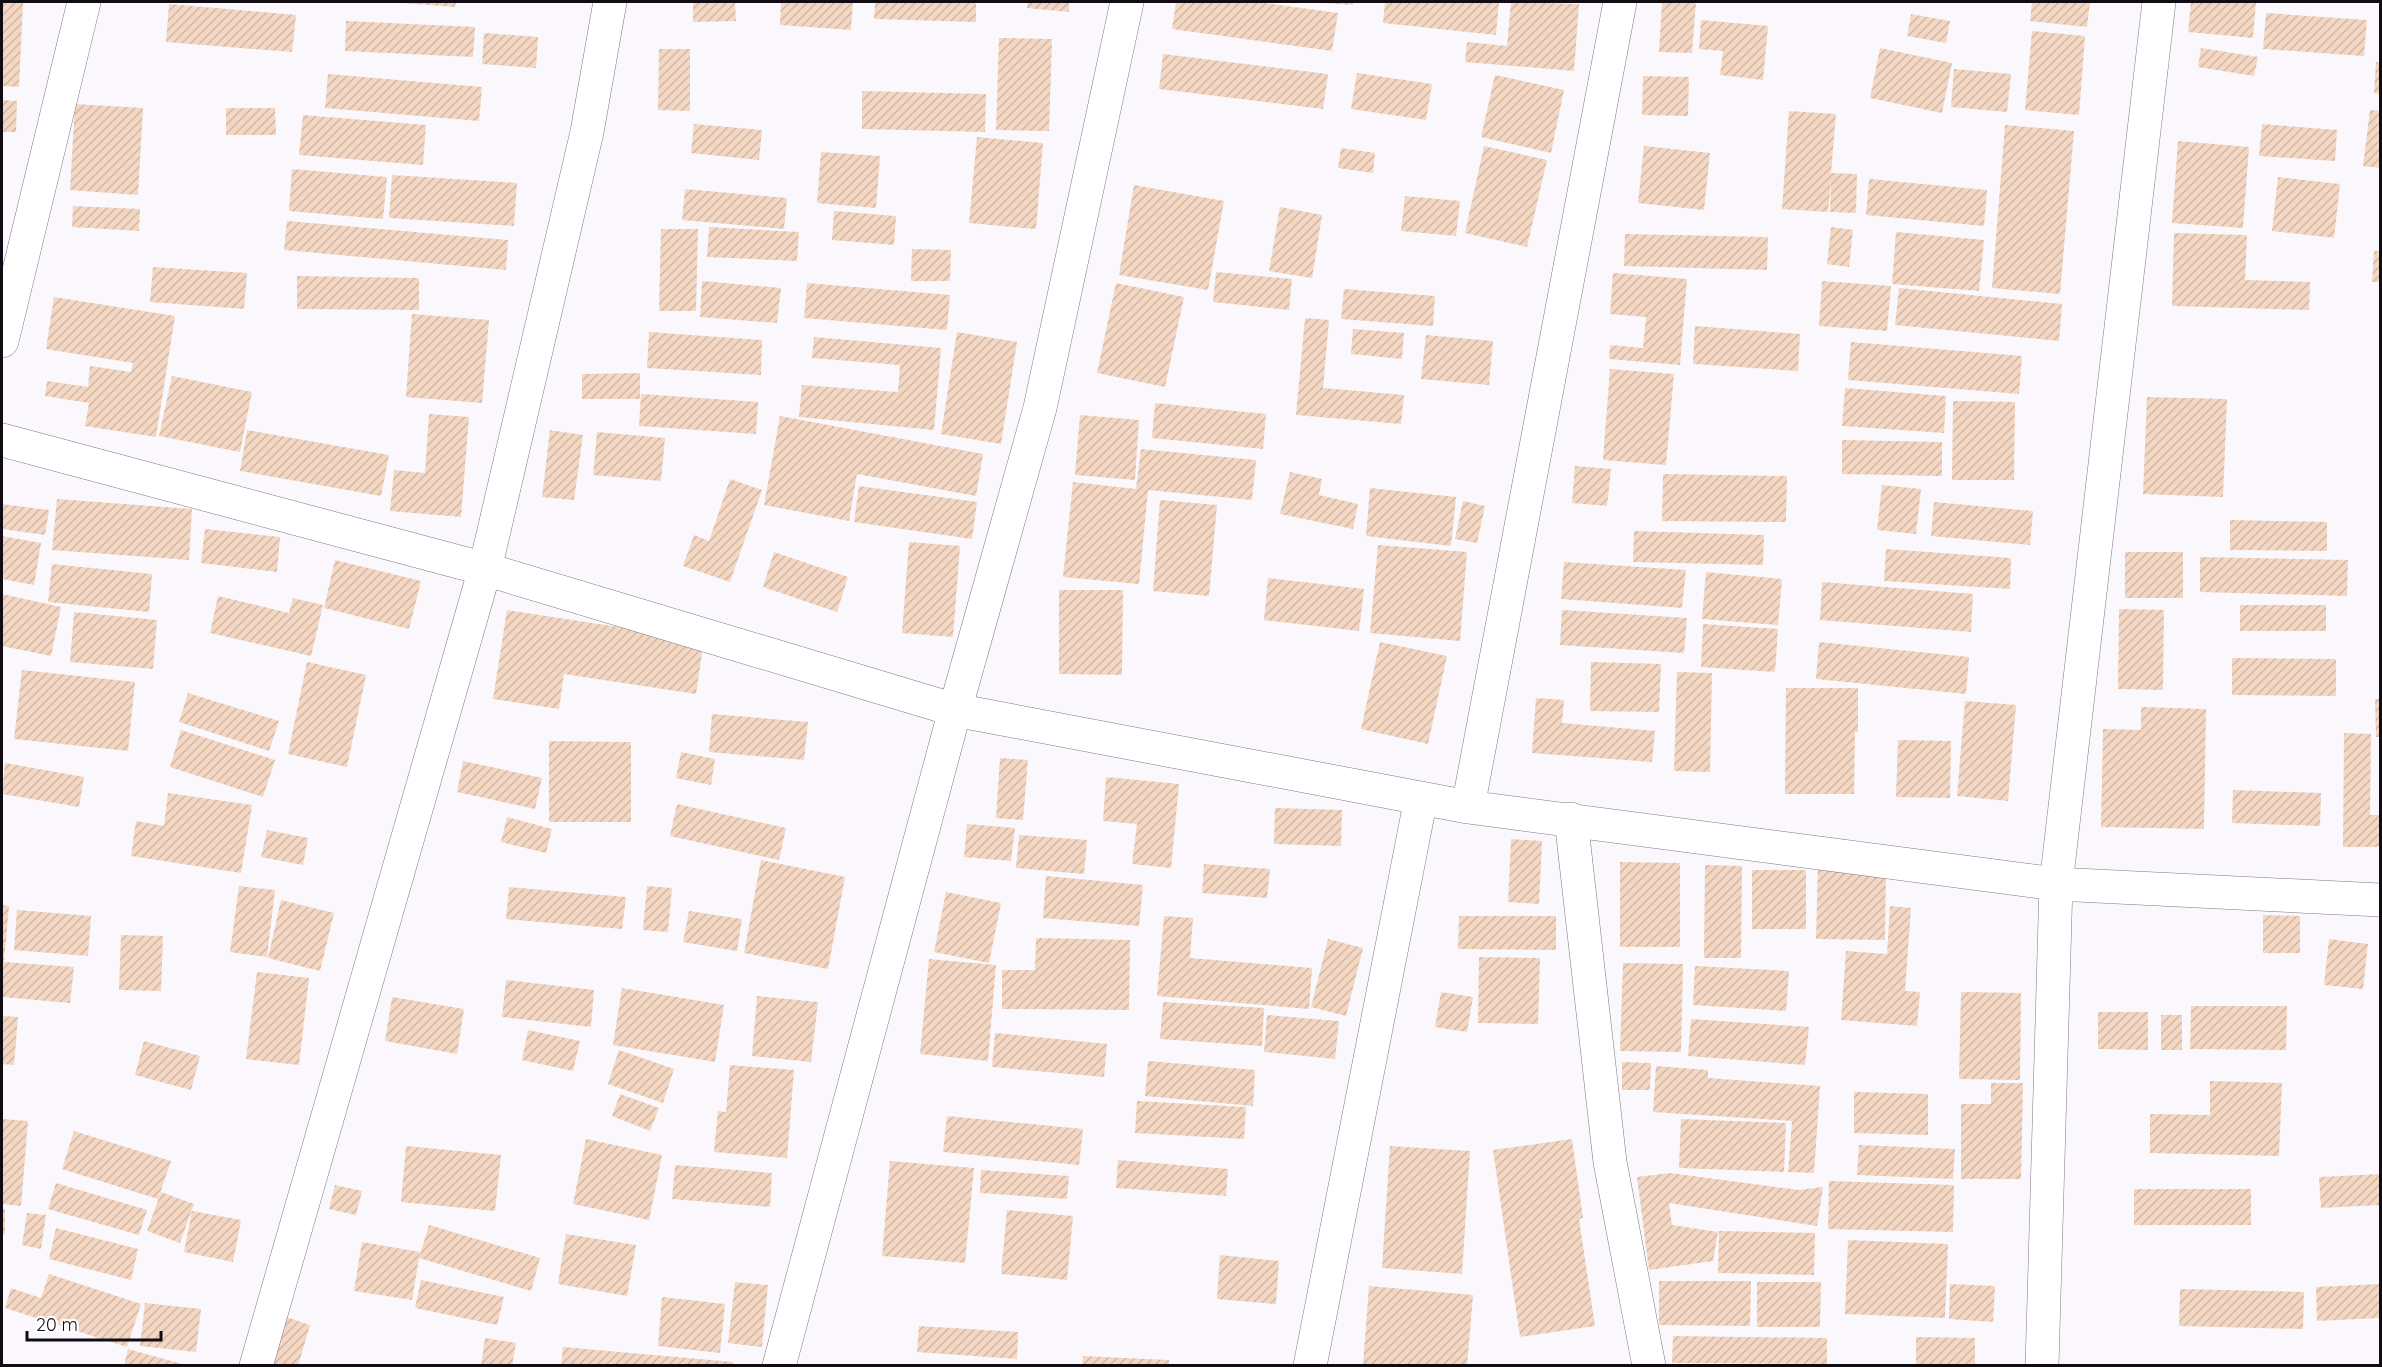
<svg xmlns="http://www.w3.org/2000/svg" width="2382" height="1367" font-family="Quicksand,sans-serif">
<defs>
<pattern id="building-hatch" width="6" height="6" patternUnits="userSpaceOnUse" patternTransform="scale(1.5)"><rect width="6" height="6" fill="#f4d7c2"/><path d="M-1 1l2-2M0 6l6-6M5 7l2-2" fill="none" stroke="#d0b7a6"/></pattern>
</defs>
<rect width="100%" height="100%" fill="#fbf8fd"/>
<path fill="url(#building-hatch)" d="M2,2h21l-4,85 -17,-1z
M403,2h53l-1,5 -52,-4z
M693,2h42l1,19 -43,1z
M781,2h72l-2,28 -71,-5z
M875,2h101v20l-102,-3z
M1028,2h41v10l-42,-4z
M1176,2h81l81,11 -6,38 -160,-22z
M1323,2h30v3l-30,-2z
M1385,2h114l-3,33 -113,-12z
M1511,2l68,2 -5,67 -109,-9 2,-20 40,4z
M1662,2h34l-4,51 -33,-1z
M2032,2h58l-3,25 -57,-6z
M2191,2h65l-3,36 -65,-6z
M169,4l127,11 -4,37 -126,-10z
M2266,13l101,7 -3,36 -101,-7z
M1911,14l39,7 -4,22 -39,-7z
M1701,20l67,6 -5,54 -43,-5 3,-24 -24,-2z
M346,21l129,6 -2,30 -128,-6z
M2032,31l53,5 -6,79 -54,-5z
M484,33l54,4 -2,31 -54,-4z
M999,38l53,1 -3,92 -53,-1z
M1880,48l72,15 -10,50 -72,-15z
M2201,48l57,9 -4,19 -56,-9z
M659,49h31v62l-32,-1z
M1163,54l165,20 -5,35 -164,-20z
M2376,62h4v32l-6,-1z
M1954,69l57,5 -4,38 -56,-5z
M1357,73l75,11 -6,36 -75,-11z
M328,74l154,13 -3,34 -154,-13z
M1495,75l69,15 -13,63 -70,-16z
M1643,76l46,1 -1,39 -46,-1z
M862,91l124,3 -1,38 -123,-3z
M2,100l15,1 -1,31h-14z
M75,104l68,4 -5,87 -68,-5z
M226,108h49l1,27h-50z
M2370,110l10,1v57l-17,-2z
M1789,111l47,3 -5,59 26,1 -1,39 -26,-1 1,-32 -3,32 -46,-3z
M303,115l123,10 -3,40 -124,-10z
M694,124l68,6 -3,30 -68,-7z
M2262,124l75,6 -2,31 -76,-5z
M2005,125l69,6 -14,163 -68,-6z
M977,137l66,6 -7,86 -67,-6z
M2178,141l71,6 -6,81 -71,-5z
M1484,146l63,14 -20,87 -62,-14z
M1644,146l66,7 -6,57 -66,-7z
M1341,148l34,5 -2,20 -35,-5z
M821,152l59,4 -4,52 -59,-5z
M292,169l95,8 -4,42 -94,-8z
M392,175l125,8 -3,43 -125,-8z
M2278,177l62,7 -6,54 -62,-7z
M1869,179l118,11 -3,36 -118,-11z
M1134,185l90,16 -16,89 -89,-15z
M685,189l102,9 -3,31 -102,-9z
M1405,196l55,5 -4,35 -55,-5z
M73,206l67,3 -1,22 -67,-4z
M1280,207l42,8 -10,63 -43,-7z
M834,211l62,5 -2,29 -62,-5z
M287,221l221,19 -2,30 -222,-20z
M709,227l90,5 -2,29 -90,-4z
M1831,227l22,3 -4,37 -22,-3z
M661,229h37l-2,82h-37z
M1896,232l88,8 -5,51 -87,-7z
M2174,233l73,2 -2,45 65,2 -1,28 -137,-4z
M1625,234l143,3 -1,33 -143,-4z
M912,249l39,1 -1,31h-39z
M2374,251h6v31h-8z
M153,267l94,6 -3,36 -94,-7z
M1216,272l76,7 -3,31 -76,-8z
M1613,273l74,6 -7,86 -71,-6 1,-14 33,3 3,-31 -36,-3z
M297,276l122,2v32l-122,-1z
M702,281l79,7 -4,35 -77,-6z
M1822,281l69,5 -4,45 -68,-5z
M807,283l143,12 -3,35 -143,-12z
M1116,283l68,14 -19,90 -68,-14z
M1899,288l163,16 -3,37 -164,-16z
M1344,289l91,7 -2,30 -92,-7z
M54,297l121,19 -19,121 -71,-11 4,-23 -44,-7 2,-15 41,6 2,-21 41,6 2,-9 -87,-14z
M412,314l77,6 -7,83 -76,-6z
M1305,318l24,2 -6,68 81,7 -3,29 -105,-9z
M1695,326l105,8 -2,37 -105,-7z
M1353,329l51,4 -2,26 -51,-5z
M649,332l113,8 -1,35 -114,-7z
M957,332l60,10 -16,102 -60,-10z
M1426,335l67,6 -4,44 -68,-6z
M814,337l127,11 -7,82 -135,-13 3,-32 96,7 2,-27 -88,-7z
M1851,342l171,14 -3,38 -171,-14z
M1610,369l64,5 -8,91 -63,-5z
M640,373v26h-58v-25z
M172,376l80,16 -12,60 -81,-16z
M1845,388l101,8 -2,37 -102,-7z
M641,394l117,8 -2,32 -117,-8z
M2147,397l80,2 -4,98 -80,-3z
M1953,401l62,1 -1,78h-62z
M1155,403l111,11 -3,35 -111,-11z
M429,414l40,3 -8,100 -71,-6 4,-41 31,3z
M1080,415l59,5 -4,60 -60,-5z
M780,416l203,38 -7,42 -119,-22 -8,47 -85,-16z
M247,430l142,25 -8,41 -141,-25z
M550,430l33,5 -9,65 -32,-3z
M597,432l68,6 -4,43 -68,-6z
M1842,440l100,2v34l-100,-2z
M1141,449l115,11 -4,40 -104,-10 -9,94 -76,-7 10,-95 63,7z
M1575,466l36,3 -4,37 -35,-3z
M1290,472l32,7 -3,16 39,9 -5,25 -73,-15z
M1663,474l124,2 -1,46 -124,-1z
M730,479l32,11 -32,92 -47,-16 11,-31 15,6z
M1882,485l39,4 -5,45 -39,-4z
M859,486l118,16 -5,37 -118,-17z
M1370,488l86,9 -5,49 -85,-10z
M57,499l135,10 -3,51 -137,-10z
M1160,500l57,5 -8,91 -56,-5z
M1463,501l22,5 -8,37 -22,-4z
M1934,502l99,9 -3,34 -99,-9z
M2,504l47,6 -4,25 -43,-6z
M2230,520l97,2v29l-97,-1z
M205,529l75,8 -3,35 -76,-9z
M1634,531l130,4 -1,30 -130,-3z
M2,536l39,7 -7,42 -32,-6z
M909,542l51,4 -7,91 -51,-4z
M1378,545l89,7 -7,89 -90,-8z
M1886,549l125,9 -1,31 -126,-8z
M774,552l74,25 -11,35 -74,-25z
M2125,552h58v46h-58z
M2200,557l148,3 -1,36 -147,-4z
M335,560l86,21 -12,48 -85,-21z
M1564,562l122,8 -4,38 -121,-9z
M52,564l100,10 -3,38 -101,-10z
M1706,572l76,7 -4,46 -76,-6z
M1268,578l96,11 -5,42 -95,-11z
M1822,582l151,12 -2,38 -151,-12z
M1059,590h64l-1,85 -63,-1z
M2,594l59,13 -10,49 -49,-10z
M218,596l71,17 4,-15 30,7 -12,51 -101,-23z
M2240,605h86v26h-86z
M2119,609l45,1 -1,80 -45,-1z
M507,610l197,30 -8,54 -132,-20 -5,35 -66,-10z
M1562,610l125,8 -3,35 -124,-8z
M74,612l83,8 -4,49 -83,-7z
M1703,624l75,5 -3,43 -74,-5z
M1380,642l67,14 -19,88 -67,-15z
M1819,642l150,15 -3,37 -150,-15z
M2232,658l104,1v37l-104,-1z
M307,662l59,13 -19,92 -59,-13z
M1591,662l70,2 -2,48 -69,-1z
M22,670l113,12 -7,69 -114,-12z
M1677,672l35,1 -2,99 -36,-1z
M1786,688h72v44h-3l-1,62h-69z
M188,693l91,28 -10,30 -90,-29z
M1536,698l28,2 -2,23 93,8 -3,31 -120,-9z
M2375,699h5v38h-4z
M1965,701l51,4 -8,96 -51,-5z
M2141,707l65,2 -2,120 -103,-2 2,-98 38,1z
M712,714l96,8 -4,38 -95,-8z
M181,730l94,30 -12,37 -93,-30z
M2344,733l27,1 -1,81h10v32h-37z
M1898,740l53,1 -1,57 -54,-1z
M549,741l82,1v80h-82z
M681,752l34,7 -4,26 -35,-7z
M1000,758l28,2 -5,60 -27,-2z
M463,761l79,17 -7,31 -78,-17z
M5,763l79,14 -5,30 -77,-13z
M1106,777l73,7 -8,84 -39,-4 5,-40 -34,-3z
M2233,790l88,3 -1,33 -88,-3z
M168,793l84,12 -11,68 -110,-17 5,-35 28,5z
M677,804l109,24 -7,32 -109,-24z
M1275,808l67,2 -1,36 -67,-2z
M507,817l45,12 -6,24 -45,-11z
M967,824l48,4 -4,33 -47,-4z
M267,830l41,8 -5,27 -42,-8z
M1019,835l68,5 -3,34 -68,-6z
M1511,839l31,2 -3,63 -31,-2z
M761,860l84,17 -17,92 -84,-16z
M1620,862l60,1v84h-60z
M1818,862l68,1 -1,77 -69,-1z
M1204,864l66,5 -3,29 -65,-5z
M1705,865l37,1 -1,92h-37z
M1752,870h54v59h-54z
M1046,876l97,9 -4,41 -96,-8z
M239,886l36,4 -8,67 -37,-5z
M647,886l25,2 -4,44 -25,-2z
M509,887l117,10 -4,32 -116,-10z
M946,892l55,11 -12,60 -55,-11z
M281,900l53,13 -14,58 -52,-13z
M2,905l7,1 -5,56 70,5 -4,36 -68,-6z
M1890,906l21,2 -6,83 15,1 -3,34 -76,-6 5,-69 41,3z
M17,910l74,6 -3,40 -74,-6z
M689,911l53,8 -5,32 -54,-9z
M2263,915l37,1v37h-37z
M1164,916l29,2 -3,40 122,10 -3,41 -152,-13z
M1459,916h97v34l-98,-1z
M121,935l42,1 -2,55 -42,-1z
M1036,938l94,2 -1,70 -127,-1v-39h33z
M1328,939l35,9 -17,68 -35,-9z
M2329,939l39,5 -5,45 -39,-4z
M1479,957l61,1 -2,66 -60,-1z
M929,959l67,6 -8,96 -68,-7z
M1623,963l60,1 -2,88 -61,-1z
M1695,966l94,5 -3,40 -93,-6z
M257,972l52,6 -10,87 -53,-6z
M506,980l88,10 -3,37 -89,-10z
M622,988l102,17 -9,57 -102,-17z
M1441,992l32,5 -6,35 -32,-5z
M1961,992l60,1 -1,87 -61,-1z
M757,996l61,6 -7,60 -59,-6z
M392,997l72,12 -7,45 -72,-13z
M1163,1002l101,6 -2,38 -102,-7z
M2191,1006h96l-1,44 -96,-1z
M2098,1012h50v38l-50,-1z
M1267,1015l72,6 -4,38 -71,-7z
M2161,1015h21v35h-21z
M2,1016l16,1 -4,48 -12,-1z
M1691,1019l118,8 -4,38 -117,-9z
M528,1030l52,11 -7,30 -51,-11z
M995,1033l112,11 -3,33 -112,-10z
M144,1041l56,15 -9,34 -56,-15z
M619,1050l55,19 -11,34 -55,-19z
M1148,1061l107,9 -2,36 -108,-10z
M1622,1062l29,1 -1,27h-28z
M730,1065l64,5 -7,88 -73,-6 4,-41 8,1z
M1656,1066l52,4v8l112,8 -6,87 -26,-1 4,-51 -139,-9z
M2210,1081l72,2 -3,73 -129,-3v-39l60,1z
M1991,1083h32l-2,96h-60v-75h30z
M1854,1092l74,2v41l-74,-2z
M620,1094l39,14 -9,23 -38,-15z
M1137,1101l109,6 -2,32 -109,-6z
M947,1116l136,13 -4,36 -136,-13z
M2,1119l26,2 -7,85 -19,-2z
M1681,1119l105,4 -2,49 -105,-4z
M74,1131l97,30 -13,38 -96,-30z
M586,1139l76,16 -13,65 -76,-16z
M1572,1139l11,79 -4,1 16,107 -75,11 -27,-187z
M1859,1145l96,4 -2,30 -96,-4z
M406,1146l95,9 -6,56 -94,-9z
M1390,1146l80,5 -8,123 -80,-6z
M1118,1160l110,9 -2,27 -110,-8z
M890,1161l84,7 -9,95 -83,-7z
M675,1165l97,8 -2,34 -98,-8z
M981,1170l88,6 -2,23 -87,-6z
M1670,1173l129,17 24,-3 -6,39 -148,-23 3,22 46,7 -5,29 -64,9 -12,-93z
M2380,1174v31l-59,3 -2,-31z
M1829,1181l125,4 -1,47 -125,-3z
M56,1183l91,27 -8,25 -91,-26z
M335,1185l27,6 -6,24 -27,-6z
M2134,1189h117v36h-117z
M161,1192l33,12 -14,39 -33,-12z
M2,1209h3v25h-3z
M1007,1210l66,6 -6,64 -66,-6z
M192,1211l49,9 -8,42 -49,-10z
M27,1213l19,2 -5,34 -19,-4z
M429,1225l111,33 -9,33 -112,-33z
M56,1228l82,21 -7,31 -82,-21z
M1719,1231l96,2 -1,42 -96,-2z
M566,1234l70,11 -9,51 -69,-12z
M1848,1240l100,4 -3,74 -100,-4z
M362,1242l58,10 -8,48 -58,-9z
M1220,1255l59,6 -3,43 -59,-5z
M49,1274l92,30 -14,43 -122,-39 6,-20 30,10z
M421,1280l83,17 -7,28 -82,-17z
M1659,1281h92l-1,45 -91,-1z
M735,1282l33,3 -6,62 -34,-4z
M1757,1282h64l-1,45h-63z
M1950,1284l45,2 -2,36 -44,-3z
M2380,1284v34l-63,3 -1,-34z
M1369,1286l104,9 -6,71h-104z
M2180,1289l124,3 -1,37 -124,-3z
M662,1297l63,7 -5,49 -62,-7z
M145,1303l56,6 -5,43 -56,-6z
M286,1317l24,8 -12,41h-26z
M919,1326l99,6 -1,27 -100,-7z
M1673,1336l154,2v26l-155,-1z
M1916,1337l59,1v28h-59z
M485,1338l31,5 -4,23h-31z
M563,1347l170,15v4h-172z
M128,1349l58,16v1h-62z
M1083,1356l86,4v6h-87z"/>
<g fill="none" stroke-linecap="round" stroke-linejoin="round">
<defs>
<path id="street" d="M2,341l82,-339
M2,440l483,129 470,141 513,97 588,77 324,16
M1468,807l152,-805
M1571,819l39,343 39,204
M256,1366l229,-797 102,-437 23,-130
M779,1366l176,-656 85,-302 87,-406
M1310,1366l111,-568
M2042,1366l14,-482 103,-882"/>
</defs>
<use href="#street" stroke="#837588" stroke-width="34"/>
<use href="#street" stroke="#fff" stroke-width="33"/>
</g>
<rect width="2382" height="1367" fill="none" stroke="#110c13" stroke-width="6"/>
<path d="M27 1331v9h134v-9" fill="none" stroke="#110c13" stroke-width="3"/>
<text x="36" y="1331" font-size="18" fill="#110c13" stroke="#ffffff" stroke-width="4.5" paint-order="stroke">20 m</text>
</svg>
